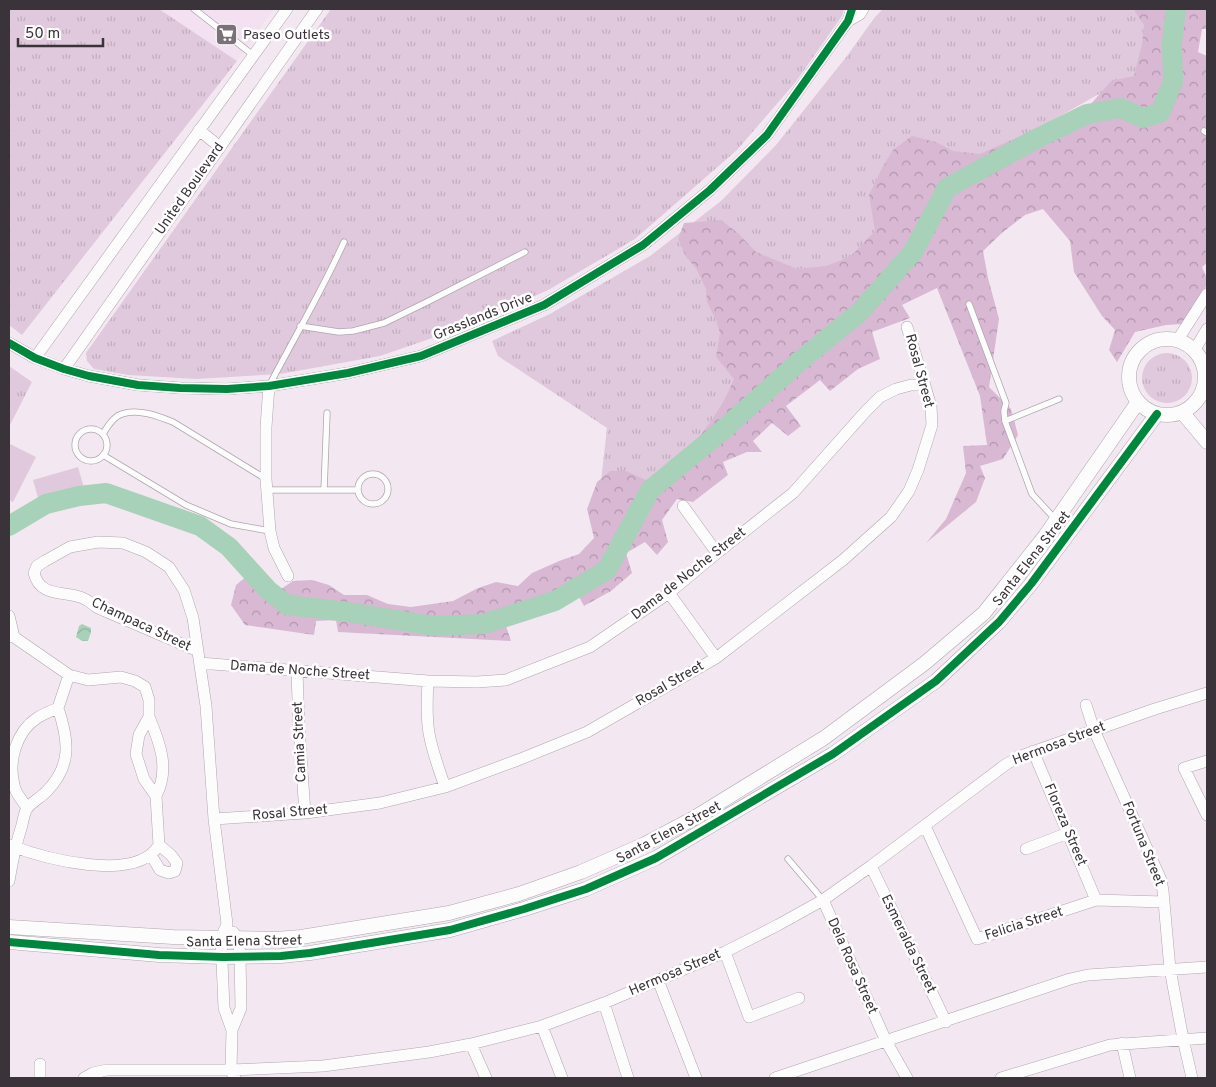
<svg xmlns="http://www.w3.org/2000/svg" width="1216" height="1087" font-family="Overpass,sans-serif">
<defs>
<pattern id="grass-tufts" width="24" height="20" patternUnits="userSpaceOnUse" patternTransform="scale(1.25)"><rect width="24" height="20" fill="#e0c9dd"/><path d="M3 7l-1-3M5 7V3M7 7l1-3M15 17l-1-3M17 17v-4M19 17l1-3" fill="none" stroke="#c1adbe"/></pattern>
<pattern id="forest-crowns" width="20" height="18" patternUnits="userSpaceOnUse" patternTransform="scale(1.25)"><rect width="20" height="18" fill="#d9b8d4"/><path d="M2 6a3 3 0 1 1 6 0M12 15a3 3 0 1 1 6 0" fill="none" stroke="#b196ad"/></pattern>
<pattern id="water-waves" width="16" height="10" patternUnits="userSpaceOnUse" patternTransform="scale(1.25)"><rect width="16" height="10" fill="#a7d1b8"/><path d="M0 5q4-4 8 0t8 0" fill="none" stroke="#90b49f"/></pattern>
</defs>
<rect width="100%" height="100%" fill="#f3e8f1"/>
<path fill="#f3e0f0" d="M159,9h115l-37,52z"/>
<path fill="url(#grass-tufts)" d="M9,9h150l78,52 -215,274 -13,-10z
M331,9h513l-2,7 -47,67 -58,67 -102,89 -85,50 -71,33 -99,34 -100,18 -83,5 -69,-4 -34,-6 -7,-8 -1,-8z
M883,9h284l-20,96 -48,-11 -168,95 -71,123 -210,178 -53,26 10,-88 -109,-72 -6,-15 58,-27 100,-58 71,-55 55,-56 71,-89 28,-39z
M1142 378a25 25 0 1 1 50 0a25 25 0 1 1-50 0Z
M9,366l23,16 -23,45z"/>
<path fill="url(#forest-crowns)" d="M1135,9h72v20h-5l-4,23 9,4v207l-5,4 5,12v6l-24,39 -17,1 -31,7 -18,30 -8,-12 6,-20 -13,-14 -28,-44 -4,-31 -27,-32 -18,6 -22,17 -20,19 5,27 11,41 -10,68 22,22 7,26 -15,24 -23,7 5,12 -9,24 -50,41 20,-24 20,-46 -3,-27 24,-1 -7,-49 -43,-108 -35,17 8,13 -38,14 8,27 -22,10 -28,22 -10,-11 -34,26 15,20 -13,10 -16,-13 -19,18 9,11h-15l-24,10 5,13 -35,27 -16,-3 -15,21 6,22 -11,13 -12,-13 -19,11 6,20 -21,18 -27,15 -5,-9 -22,11 -51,18 5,15 -173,-9 -2,-12 -20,1 -2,14 -69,-10 -14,-20 5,-20 11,-9 34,13 12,-8 19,-1 17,5 15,10h23l21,9 23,3 42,-6 25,-13 18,-6 22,4 14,-13 27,-12 20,-7 15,-16 -7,-29 10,-27 13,-11h16l20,9h16c28,-32 56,-61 72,-101l-18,-22 4,-24 -4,-13 -9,-18 -1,-13 -10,-21 -10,-11 -8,-18 6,-16 37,-3 18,14 17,18 41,17 29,-3 24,-9 25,-26 -6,-36 13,-27 11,-18 19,-14 24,6 17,9 27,3 110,-49 21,-24 23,-5 8,-32 2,-19 -9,-13z"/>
<path fill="#e0c9dd" d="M10,444l26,13 -23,45 -4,-2v-53z
M78,467l6,21 -45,13 -6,-21z"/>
<path fill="url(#water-waves)" d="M82,624l9,4v4l-3,9h-6l-6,-4 3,-11z"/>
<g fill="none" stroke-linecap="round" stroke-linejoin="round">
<path stroke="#a7d1b8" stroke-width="20" d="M9,526l37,-22 33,-8 27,-3 94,33 29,21 39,43 19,15 60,7 87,14 50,-2 71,-23 52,-31 43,-80 74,-61 77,-69 59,-48 53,-60 34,-64 89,-49 51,-25 34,-6 22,10 17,-5 13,-31 -1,-40 4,-33"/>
<defs>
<path id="service" d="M194,9l59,46
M1204,131l3,2
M969,304l37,99 -2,8 1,10 27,73 24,26
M300,326l39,6 14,-1 31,-8 45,-22 96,-49
M269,386c25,-48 53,-95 75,-144
M1005,421l54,-22
M75 445a16 16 0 1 1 32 0a16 16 0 1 1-32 0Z
M103,434c4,-7 11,-18 19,-20 15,-6 36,2 51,8l93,57
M103,455l83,50 45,19 39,7
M358 489a15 15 0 1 1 30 0a15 15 0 1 1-30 0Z
M267,490h91
M324,490l3,-77
M788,859l35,41"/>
<path id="minor" d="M848,21l12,-7 3,-5
M199,130l21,17
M1177,341l30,-47
M9,343l26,15 29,11 25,7 49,9 42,3 47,1 42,-3 79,-13 73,-17 123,-51 99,-60 67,-55 57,-55 81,-114 4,-12
M1194,351l13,-22
M35,358l252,-349
M64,369l253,-360
M269,386l-3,41v52l4,52 4,17 14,28
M683,506l34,47
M669,593l47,65
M9,616l5,21
M9,636l5,1 55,38 19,5 33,-3 14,4 10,6 4,13v17l-10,18 -3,19 8,25 12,17 3,49c-23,39 -116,13 -150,0
M198,651l-100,-43c-6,-4 -11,-9 -18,-11 -18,-6 -40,0 -46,-24l3,-7 8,-5 25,-14 28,-5 25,1 23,9 23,15 15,23 9,28 13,88 8,113 13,105 -6,14 3,70 8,22
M200,663l228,18 49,1 29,-2 84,-33 79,-54 48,-40 76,-60 73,-82 14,-14 16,-8 15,-4h14
M297,671l2,57 6,85
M428,681c-1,17 -2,35 1,52 3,18 10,36 16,54
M1086,705l8,25 67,150 2,11 7,78 13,70 9,39
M58,708l11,-33
M149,717c11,26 21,52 7,79
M1033,751l63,149
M1207,761l-23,7 23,47
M214,819l91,-6 75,-10 65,-16 73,-27 69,-28 129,-74 127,-98 48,-43 18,-26 9,-21 14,-45 -1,-19 -24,-79
M925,826l52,113 119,-39 68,2
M1026,849l42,-16
M151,855l9,15 9,3 6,-2 2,-8 -6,-8 -12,-10
M871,866l75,156
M9,881c3,-19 7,-37 13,-56 1,-5 2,-10 4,-15 4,-7 14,-12 20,-18 26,-26 23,-51 12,-84 -7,3 -15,6 -21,10 -21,14 -29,43 -23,67 1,8 9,16 13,23
M823,900l63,141 21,37
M233,932l5,6 2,18 1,52 -9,22 -1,40 4,8
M725,952l24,65 50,-19
M658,980l38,98
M604,1003l24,75
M542,1026l20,52
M1122,1043l8,35
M471,1044l15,34
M40,1078v-14
M84,1078l9,-5 14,-3h124l92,-4 106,-14 42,-8 71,-18 62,-23 121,-51 53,-27 45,-25 48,-34 134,-101 13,-8 137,-48 52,-16
M775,1078l295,-99 18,-4 119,-8
M1001,1078l109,-33 97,-7"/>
<path id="tertiary" d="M1129 377a38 38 0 1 1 76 0a38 38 0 1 1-76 0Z
M1182,412l25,30
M9,927l164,10 103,2 25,-2 148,-24 70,-19 62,-22 64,-28 49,-26 130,-80 101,-75 59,-50 61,-77 93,-134
M9,942l150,13 64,2 58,-1 29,-3 140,-23 74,-21 62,-20 70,-31 177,-104 103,-73 63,-59 32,-38 126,-170"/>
</defs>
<use href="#service" stroke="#aea6ac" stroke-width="7"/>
<use href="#minor" stroke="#aea6ac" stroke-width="12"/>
<use href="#tertiary" stroke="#aea6ac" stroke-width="15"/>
<use href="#service" stroke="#fdfcfd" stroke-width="5.5"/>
<use href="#minor" stroke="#fdfcfd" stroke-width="11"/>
<use href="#tertiary" stroke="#fdfcfd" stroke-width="14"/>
<defs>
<path id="cycleway" d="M9,343l26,15 29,11 25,7 49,9 42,3 47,1 42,-3 79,-13 73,-17 123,-51 99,-60 67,-55 57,-55 81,-114 4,-12
M9,942l150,13 64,2 58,-1 29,-3 140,-23 74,-21 62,-20 70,-31 177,-104 103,-73 63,-59 32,-38 126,-170"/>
</defs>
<use href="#cycleway" stroke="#fff" stroke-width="11"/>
<use href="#cycleway" stroke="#00873e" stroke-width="8"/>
</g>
<defs>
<symbol id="supermarket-square" viewBox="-11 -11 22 22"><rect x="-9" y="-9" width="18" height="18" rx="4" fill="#7b7279" stroke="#fff"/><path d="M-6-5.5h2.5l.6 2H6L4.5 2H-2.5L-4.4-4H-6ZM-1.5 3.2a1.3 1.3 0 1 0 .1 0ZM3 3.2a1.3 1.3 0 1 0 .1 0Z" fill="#fff"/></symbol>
</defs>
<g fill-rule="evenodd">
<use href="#supermarket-square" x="214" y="22" width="25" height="25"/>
</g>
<g text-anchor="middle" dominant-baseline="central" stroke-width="5" stroke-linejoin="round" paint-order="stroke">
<g font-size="14" fill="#3a3339" stroke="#fff" text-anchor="start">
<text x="243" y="35">Paseo Outlets</text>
</g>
<g font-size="14" fill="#3a3339" stroke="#fff">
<text transform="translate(190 189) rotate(-55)">United Boulevard</text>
<text transform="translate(483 317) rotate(-22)">Grasslands Drive</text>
<text transform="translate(919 371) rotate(75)">Rosal Street</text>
<text transform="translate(1032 559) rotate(-52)">Santa Elena Street</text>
<text transform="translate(689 574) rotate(-38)">Dama de Noche Street</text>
<text transform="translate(141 625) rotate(25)">Champaca Street</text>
<text transform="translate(300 671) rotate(4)">Dama de Noche Street</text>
<text transform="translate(670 684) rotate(-30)">Rosal Street</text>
<text transform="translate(300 742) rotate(-93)">Camia Street</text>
<text transform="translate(1059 744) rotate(-21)">Hermosa Street</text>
<text transform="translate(290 813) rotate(-5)">Rosal Street</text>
<text transform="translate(1065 825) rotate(67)">Floreza Street</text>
<text transform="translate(669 833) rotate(-28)">Santa Elena Street</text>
<text transform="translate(1143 844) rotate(68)">Fortuna Street</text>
<text transform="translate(1024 924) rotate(-18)">Felicia Street</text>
<text transform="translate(244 942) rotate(-1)">Santa Elena Street</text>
<text transform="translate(908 944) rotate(64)">Esmeralda Street</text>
<text transform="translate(852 966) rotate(66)">Dela Rosa Street</text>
<text transform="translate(675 973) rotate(-23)">Hermosa Street</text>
</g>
</g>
<rect width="1216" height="1087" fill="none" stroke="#3a3339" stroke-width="20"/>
<path d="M18 38v8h85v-8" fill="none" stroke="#3a3339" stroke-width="2.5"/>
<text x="25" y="38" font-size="15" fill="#3a3339" stroke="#ffffff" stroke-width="4" paint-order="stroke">50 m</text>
</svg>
